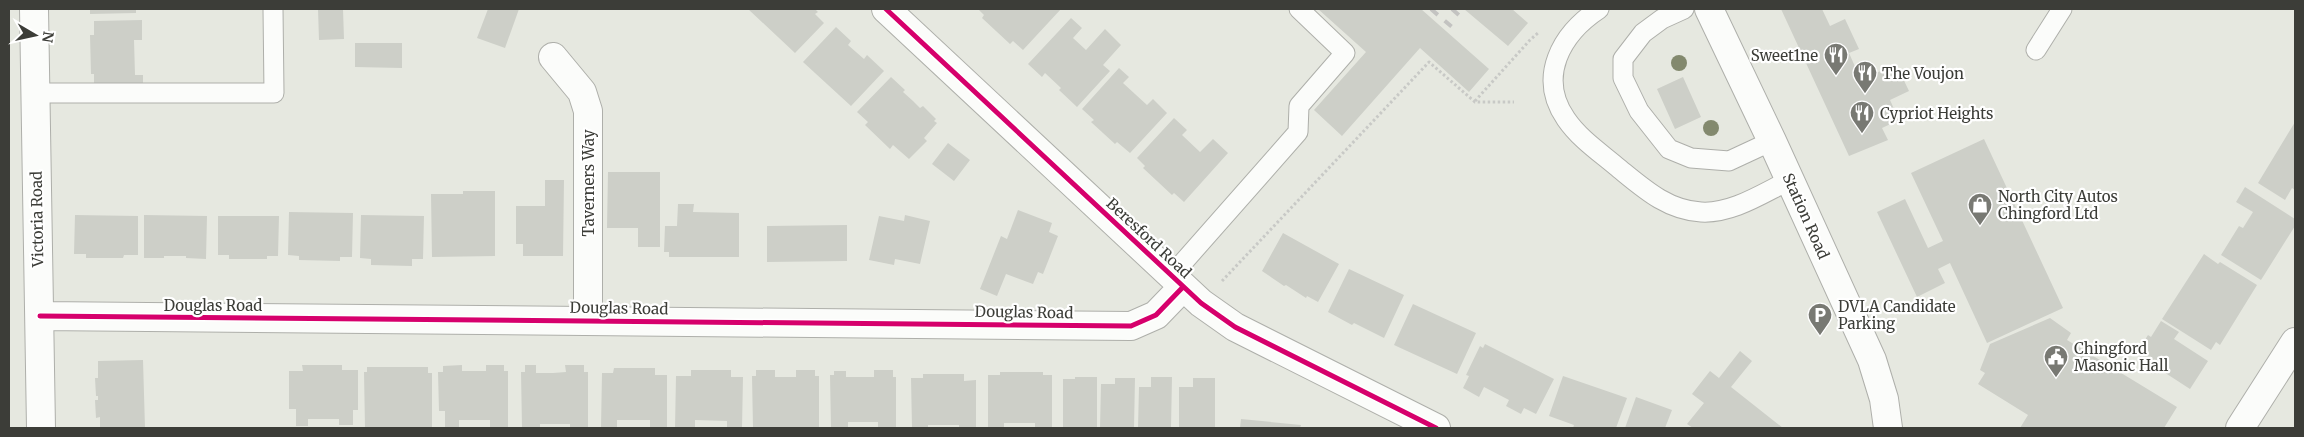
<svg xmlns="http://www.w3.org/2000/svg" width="2304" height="437" font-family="Merriweather,serif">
<rect width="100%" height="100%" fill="#e6e8e0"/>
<path fill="#cdcfc8" d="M90,9h46v4l-46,1z
M318,9h25l1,30 -25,1z
M488,9h31l-14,39 -28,-10z
M748,9h67l3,3 -3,2 9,9 -29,30z
M978,9h83l-38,41 -10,-9 -3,3 -28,-26 2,-3z
M1318,9h103l68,60 -20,23 -49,-44 -78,88 -28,-26 52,-58z
M1464,9h48l16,14 -20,23z
M1781,9h41l8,17 15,-7 14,30 -10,4 12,27 35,-16 13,27 -19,9 9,20 -17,8 6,12 -39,16z
M1071,18l11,10 -9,10 13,12 19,-21 16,16 -18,20 7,6 -33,36 -18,-17 2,-2 -16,-15 -3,4 -14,-13z
M142,20v20h-8l1,35h8v11l-49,1v-13h-3l-1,-39h4v-14z
M836,27l15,14 -3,4 16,14 3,-4 17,16 -33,35 -48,-44z
M355,43h47v25l-47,-1z
M1119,68l10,9 -6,6 24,22 6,-6 14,14 -37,40 -13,-11 -2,2 -24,-22 3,-2 -12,-11z
M891,77l14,13 -2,2 10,9 7,7 3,-2 13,13 -2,2 3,2 -13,15 3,3 -18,18 -16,-14 -3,4 -25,-24 3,-3 -11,-10z
M1683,77l18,40 -26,12 -18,-40z
M1174,118l13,12 -5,5 18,17 13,-13 15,14 -44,49 -10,-9 -2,2 -29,-27 2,-2 -8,-8z
M2295,122v68l-3,-2 -7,12 -27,-17z
M1984,139l79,169 -76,35 -37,-80 -12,6 7,14 -28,14 -40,-85 28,-13 23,49 15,-7 -32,-68z
M948,143l22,17 -16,21 -22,-17z
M608,172h52v75h-22v-19h-31z
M545,180h19l-1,76h-40v-12h-7v-38h29z
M2245,187l50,32v7l-34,54 -40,-25 18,-29 4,2 10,-16 -17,-10z
M463,191h32v65l-63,1 -1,-63h32z
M678,204h16l-1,8 46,1v44h-70v-5h-5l1,-26h12z
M1018,210l34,13 -3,9 9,4 -15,38 -5,-2 -5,12 -27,-10 -9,22 -17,-7 21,-53 6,3z
M289,212l64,1 -1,44h-12v4l-41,-1v-4l-11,-1z
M75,215l63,1v39h-14l-1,3h-37v-4h-12z
M144,215l63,1 -1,43 -20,-1v-2h-22v2h-20z
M361,215l63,1 -1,43h-11v7l-41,-1v-6l-11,-1z
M905,215l25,6 -10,43 -25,-5 -1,6 -25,-5 10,-44 25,5z
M218,216h61l-1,40h-11v3h-38v-4h-11z
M847,225v36l-80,1v-36z
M1283,233l56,31 -21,38 -11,-6 -1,2 -20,-13 -2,1 -22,-15z
M2204,254l14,10 2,-2 37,23 -37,60 -4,-3 -5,8 -49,-31z
M1349,269l55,26 -20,43 -30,-15 -2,2 -24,-13z
M1413,304l63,29 -19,41 -63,-29z
M2050,318l21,15 -4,7 110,67 -13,21h-144l8,-13 -50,-31 7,-11 -5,-3 10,-26z
M2161,321l18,11 -5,7 34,22 -18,28 -54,-35 12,-19 3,2z
M1485,344l69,35 -18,35 -12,-6 -3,6 -15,-8 3,-6 -25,-13 -5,10 -16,-9 6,-12 -3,-1 14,-29 3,2z
M1740,351l12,10 -21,26 52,41h-90l-6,-4 17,-21 -12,-9 18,-23 9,7z
M143,360l2,68h-45v-11l-4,1 -1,-18h3v-4h-2l-1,-18h3v-17z
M302,365h40v5h16v40h-5v15h-14v-6h-31v7h-12v-17h-7v-38h14z
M462,365v6h24v-6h18v6h4v57h-18v-8h-31v8h-14v-17h-6l-1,-39h5v-6z
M525,365h11v8h17l13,-1 -1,-7h19v7h4v56h-18v-4h-30v4h-18l-1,-56h4z
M367,367h61v6h4v55h-67l-1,-56h3z
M614,368h41v7h12v53h-17v-8h-33v8h-16l1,-55h11z
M691,370h40v7h12l-1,51h-15v-7l-32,-1v8h-20l1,-52h15z
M756,370h19v7h21v-7h19v6h4v52h-66l-1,-52h4z
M874,370h19v7h3v51h-18v-6h-30v6h-17l-1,-53h4v-4h12v6h28z
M1000,372h43v3h9v53h-17v-5h-31v5h-16v-53h12z
M923,374h41v7l12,-1v48h-17v-3h-31v3h-16l-1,-50h12z
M1563,376l64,22 -11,30h-43l1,-3 -25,-9z
M1075,377h22v51h-34v-49h12z
M1151,377h21l-1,51h-33l1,-41h12z
M1115,378h20l-1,50h-34l1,-44h14z
M1193,378h22v50h-36v-41h14z
M1636,397l36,13 -7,18h-40z
M1241,419l60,6 -1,3h-60z"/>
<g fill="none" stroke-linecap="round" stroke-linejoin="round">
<defs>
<path id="lane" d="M1599,9c-38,25 -62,68 -33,110 13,19 32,32 50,47 26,21 50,44 85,46 31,2 62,-19 89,-32
M1684,9l-22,10 -19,14 -20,26v19l16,33 30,38 22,9 38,3 43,-20
M2036,50l26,-41
M35,93h239l-1,-84
M1172,275l126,-143 1,-26 46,-53 -46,-44"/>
<path id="street" d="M34,9l7,419
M886,9l315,294 34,24 201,101
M553,57l29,35 6,19v209
M40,316l1091,10 25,-11 27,-28
M2240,428l55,-86"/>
<path id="primary" d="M1709,9l63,132 100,219 12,39 4,29"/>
</defs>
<use href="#lane" stroke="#aeafaa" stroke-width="21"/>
<use href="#street" stroke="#aeafaa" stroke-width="30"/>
<use href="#primary" stroke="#aeafaa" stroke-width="30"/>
<path stroke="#c8c9c6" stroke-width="3" stroke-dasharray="2.5 2.5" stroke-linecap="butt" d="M1475,101l55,-61 9,-8
M1222,281l207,-219 46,40h39"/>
<use href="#lane" stroke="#fbfcfa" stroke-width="19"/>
<use href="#street" stroke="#fbfcfa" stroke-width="28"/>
<use href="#primary" stroke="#fbfcfa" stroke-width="28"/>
<path stroke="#c3c3c1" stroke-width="4" stroke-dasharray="9 9" stroke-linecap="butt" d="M1431,9l21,18
M1452,9l8,7"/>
<defs>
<path id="cycleway" d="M886,9l315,294 34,24 201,101
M40,316l1091,10 25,-11 27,-28"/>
</defs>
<use href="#cycleway" stroke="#fff" stroke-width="8"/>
<use href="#cycleway" stroke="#d6006c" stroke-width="5"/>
</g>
<g fill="#83896e">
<circle cx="1679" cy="63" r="8"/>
<circle cx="1711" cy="128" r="8"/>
</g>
<defs>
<symbol id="restaurant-pin" viewBox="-11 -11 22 30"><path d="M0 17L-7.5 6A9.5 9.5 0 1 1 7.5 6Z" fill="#787973" stroke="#fff"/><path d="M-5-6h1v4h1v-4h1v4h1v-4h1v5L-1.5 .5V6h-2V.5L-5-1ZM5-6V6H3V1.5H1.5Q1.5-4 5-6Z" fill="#fff"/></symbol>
<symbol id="shop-pin" viewBox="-11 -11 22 30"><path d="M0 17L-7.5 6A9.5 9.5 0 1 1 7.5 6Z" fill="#787973" stroke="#fff"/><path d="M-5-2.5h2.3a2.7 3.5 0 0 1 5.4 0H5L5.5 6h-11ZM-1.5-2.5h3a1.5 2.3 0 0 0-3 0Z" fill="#fff"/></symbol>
<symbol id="parking-pin" viewBox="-11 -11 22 30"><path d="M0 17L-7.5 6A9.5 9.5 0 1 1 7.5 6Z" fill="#787973" stroke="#fff"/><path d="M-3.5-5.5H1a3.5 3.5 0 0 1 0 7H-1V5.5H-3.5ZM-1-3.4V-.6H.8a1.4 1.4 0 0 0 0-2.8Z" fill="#fff"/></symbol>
<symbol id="civic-pin" viewBox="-11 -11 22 30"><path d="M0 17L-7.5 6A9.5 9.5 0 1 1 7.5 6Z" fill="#787973" stroke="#fff"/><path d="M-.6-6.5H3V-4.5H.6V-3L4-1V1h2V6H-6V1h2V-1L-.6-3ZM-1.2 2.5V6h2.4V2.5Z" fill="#fff"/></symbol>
</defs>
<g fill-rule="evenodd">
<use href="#restaurant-pin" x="1822" y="41" width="28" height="38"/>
<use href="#restaurant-pin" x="1851" y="59" width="28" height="38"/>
<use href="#restaurant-pin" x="1848" y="99" width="28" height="38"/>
<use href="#shop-pin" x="1966" y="191" width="28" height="38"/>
<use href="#parking-pin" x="1806" y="301" width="28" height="38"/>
<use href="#civic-pin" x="2042" y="343" width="28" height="38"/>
</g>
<g text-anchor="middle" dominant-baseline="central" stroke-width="4.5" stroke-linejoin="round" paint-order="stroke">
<g font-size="15" fill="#3c3d38" stroke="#fff" text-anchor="start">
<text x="1818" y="55" text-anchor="end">Sweet1ne</text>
<text x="1882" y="73">The Voujon</text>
<text x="1880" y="113">Cypriot Heights</text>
<text x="1998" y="196">North City Autos<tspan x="1998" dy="17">Chingford Ltd</tspan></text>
<text x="1838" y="306">DVLA Candidate<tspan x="1838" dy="17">Parking</tspan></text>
<text x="2074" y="348">Chingford<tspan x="2074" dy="17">Masonic Hall</tspan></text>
</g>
<g font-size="15" fill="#3c3d38" stroke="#fff">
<text transform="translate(588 183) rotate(-90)">Taverners Way</text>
<text transform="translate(1806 216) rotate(66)">Station Road</text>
<text transform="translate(37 219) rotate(-91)">Victoria Road</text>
<text transform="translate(1149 238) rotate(43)">Beresford Road</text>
<text x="213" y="305">Douglas Road</text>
<text transform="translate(619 308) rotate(1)">Douglas Road</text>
<text transform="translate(1024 312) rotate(1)">Douglas Road</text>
</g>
</g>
<rect width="2304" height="437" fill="none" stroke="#3c3d38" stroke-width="20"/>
<g transform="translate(35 35) rotate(99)" stroke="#ffffff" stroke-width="4" paint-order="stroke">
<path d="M0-4L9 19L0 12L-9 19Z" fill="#3c3d38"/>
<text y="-8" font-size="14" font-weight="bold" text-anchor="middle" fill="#3c3d38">N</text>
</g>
</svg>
